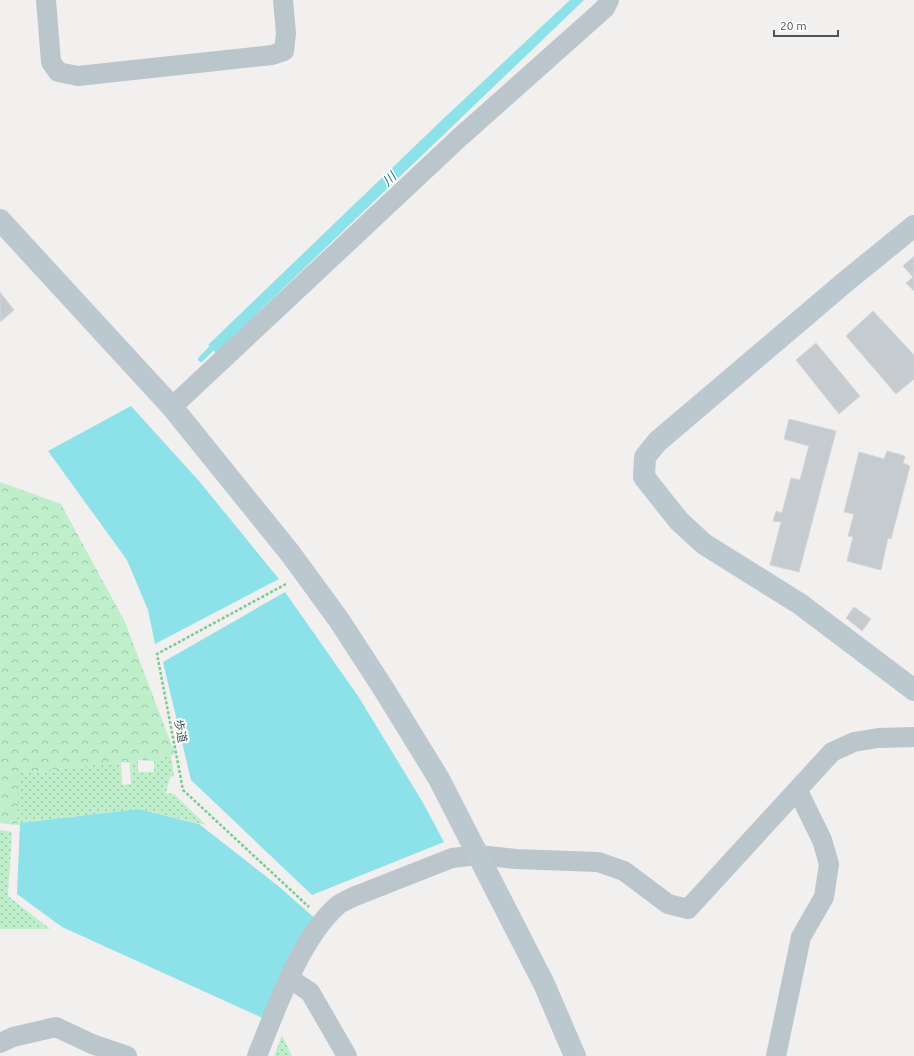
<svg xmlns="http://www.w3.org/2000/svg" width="914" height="1056" font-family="Ubuntu,'Noto Sans JP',sans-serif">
<defs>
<pattern id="grass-dots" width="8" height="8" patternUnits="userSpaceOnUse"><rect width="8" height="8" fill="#bfeecb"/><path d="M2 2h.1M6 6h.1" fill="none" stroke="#9dc4a8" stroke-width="1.8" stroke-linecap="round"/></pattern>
<pattern id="forest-crowns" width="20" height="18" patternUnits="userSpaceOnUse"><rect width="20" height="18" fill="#bfeecb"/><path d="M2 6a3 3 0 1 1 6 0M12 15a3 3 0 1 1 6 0" fill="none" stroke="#9dc4a8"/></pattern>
</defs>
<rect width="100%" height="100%" fill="#f2efef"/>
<path fill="url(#grass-dots)" d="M171,755l3,21 -4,1 -4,16 8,1 32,31 -67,-16 -119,14v2h-3l1,-52 103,-11 1,23 9,-1 -1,-21 8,-3v12h16v-11z
M0,830l12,2 -4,64 42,33h-50z
M282,1035l10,21h-18z"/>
<path fill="url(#forest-crowns)" d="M0,482l61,22 64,118 50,132 -21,7 -16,-1 -8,3 -9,-1 -102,11 -2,52 -17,-2z"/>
<path fill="#8de2e9" d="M570,0h14l-368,353 -8,-8 235,-226z
M131,406l68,75 80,98 -124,65 -7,-34 -21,-50 -79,-109z
M285,592l73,104 64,105 22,41 -132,53 -121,-115 -28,-118z
M139,809l60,15 78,61 40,35 -50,100 -205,-93 -45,-33 3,-71z"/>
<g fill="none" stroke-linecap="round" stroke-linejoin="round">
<path stroke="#8de2e9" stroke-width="6" d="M201,359l16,-16"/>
</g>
<path fill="#c6cbcf" stroke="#d3d6da" d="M914,256v35l-8,-8 7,-6 -10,-11z
M0,292l14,18 -14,12z
M873,311l41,44v24l-18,15 -50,-58z
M816,343l44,53 -21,18 -43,-54z
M789,419l47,12 -37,141 -29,-7 11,-43 -8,-1 3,-10 6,2 9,-35 9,2 9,-34 -25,-7z
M887,451l18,5 -2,7 7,3 -19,73 -3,-1 -7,32 -34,-9 6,-24 -5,-1 6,-22 -10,-2 15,-60 25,7z
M854,607l17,12 -9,12 -16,-13z"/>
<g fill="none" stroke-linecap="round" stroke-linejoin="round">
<path stroke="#78cb97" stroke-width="2.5" stroke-dasharray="3 2" stroke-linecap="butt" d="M286,584l-129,70 26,136 126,117"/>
<path stroke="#bbc5cc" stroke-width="20" d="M46,0l5,62 7,10 20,4 194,-21 12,-4 2,-18 -3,-33
M172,407l287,-269 146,-130 4,-8
M289,978l21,14 37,64
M0,1043l13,-6 43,-10 36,17 35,12
M257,1056c19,-46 42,-116 80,-150 4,-4 11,-6 16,-9l99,-39 26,-3 38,4 82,3 26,9 44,33 20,5 144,-157 22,-10 24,-4 36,-1
M776,1056l25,-119 23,-40 5,-33 -7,-24 -24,-49"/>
<path stroke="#bbc8d0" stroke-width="22" d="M0,220l172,187 118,146 49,67 46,71 54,88 105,205 31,72
M914,226l-70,57 -187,159 -12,15 -1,20 35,44 25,23 96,60 114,86"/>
</g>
<g text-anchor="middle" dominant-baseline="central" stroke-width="3.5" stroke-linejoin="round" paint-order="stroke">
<g font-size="12" fill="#48555c" stroke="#fff">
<text transform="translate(181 731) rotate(79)">歩道</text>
</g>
<g font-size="13" font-style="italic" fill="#107f88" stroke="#fff">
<text transform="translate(389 179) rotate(-44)">川</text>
</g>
</g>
<path d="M774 30v6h64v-6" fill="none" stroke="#48555c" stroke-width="2"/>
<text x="780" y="30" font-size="12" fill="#48555c" stroke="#ffffff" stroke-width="3" paint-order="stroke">20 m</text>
</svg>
